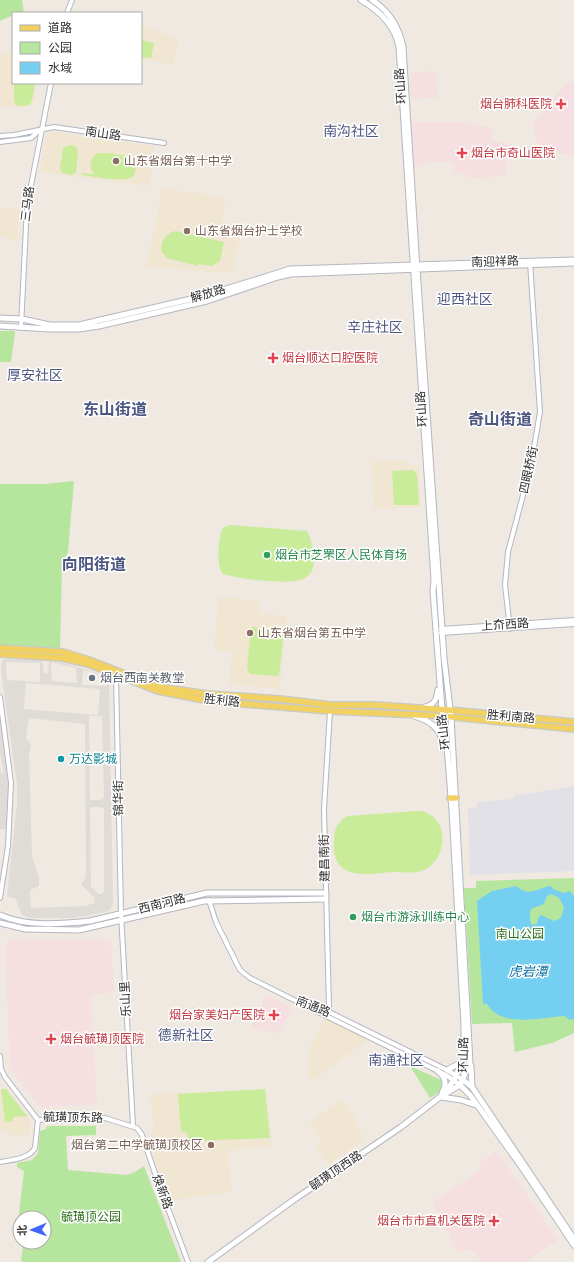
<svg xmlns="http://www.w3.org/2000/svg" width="574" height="1262" font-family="Signika,'Noto Sans SC',sans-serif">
<rect width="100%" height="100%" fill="#efe9e1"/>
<path fill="#e3e1e8" d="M574,786v85l-104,4 -2,-67 9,-1v-4l11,-2 25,-2 1,-3z"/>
<path fill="#f0e6d1" d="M141,24l38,17 -6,24 -32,-6z
M13,52v31h23l-2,19 -7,5 -27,-1v-53z
M47,131l108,15 -6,40 -72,-9 4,-28 -5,28 -36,-5z
M162,188l64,10 -6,35 20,3 -6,35 -20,1 -67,-5 -1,-4 9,-35z
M0,208l20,1 -3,33 -17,-6z
M400,460l19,8 2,39 -47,2 -3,-47z
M219,597l41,4 -1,13 28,2 -7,73 -51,-5 3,-32 -18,-2z
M328,1016l41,23 -56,41 -5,-3v-27z
M0,1088h6l22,27 2,5v15h-21l-1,-5h-8z
M266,1089l6,57 -44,5 3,41 -62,8 -19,-57 4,-18 -4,-31z
M342,1099l15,20 -1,7 9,13 -37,25 -13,-18 7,-6 -13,-17z"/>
<path fill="#f5dfe0" d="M436,71l1,27 -26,1 -1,-27z
M574,81v76l-36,-10 -5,-25 31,-36z
M411,122h47l25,4 10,3 -1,11 20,5 -7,25 2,6 -36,2 -7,-5h-9l-2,-11 -29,-1 -2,5 -8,1z
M14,939l97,1 3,52 -23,3 6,109 -58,3 -29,-40 -5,-120 3,-7z
M266,995l27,13 -15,26 -10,-4 -2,3 -15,-7z
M496,1151l62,89 -33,22h-44l-8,-12 -16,1 -24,-49 49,-33 -3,-5z"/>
<path fill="#b6e59e" d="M0,0h22l2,13h-11v2l-13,6z
M0,331h14l1,2 -4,29h-11z
M74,481l-6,71 -6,12 -2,86 -60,-4v-162h44z
M574,878v155l-22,10 -37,9 -3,-29 -40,1 -8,-136h12v-7z
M410,1066l31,14c3,11 -4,14 -11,18z
M47,1126h49v9l-30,1 2,34 59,5 8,-3 9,-6 37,96h-158l-2,-2 3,-18h20v-24h-24v15l-3,-3 7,-59 -7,-4v-4l15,-3 6,-7 2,-22 6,-2z"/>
<path fill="#c9ec9a" d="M141,40l13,3 -3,15 -10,-1z
M14,83h21l-3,18 -2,4 -12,1 -4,-4z
M70,145l6,2 2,6 -2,19 -5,3 -9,-2 -2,-5 3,-20z
M98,153h11l23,4 4,7c0,4 0,9 -3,12 -7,8 -40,0 -51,-1l1,-2 11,1c-6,-8 -4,-16 4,-21z
M175,231l49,11 -4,19 -8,5 -14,-2v2l-31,-8 -6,-7c0,-10 4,-16 14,-20z
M413,470l4,4 2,31h-25l-2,-34z
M230,525l77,6c3,4 8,24 7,29 0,7 -2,14 -9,18 -14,8 -66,1 -82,-4 -7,-6 -5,-35 -1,-44 1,-3 4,-4 8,-5z
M251,627l33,4 -5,45 -29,-2 -3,-6z
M415,811c4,0 9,0 12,2 24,11 18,47 -3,57 -8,4 -22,2 -30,2 -29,2 -63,10 -60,-32 0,-11 4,-19 14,-24z
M1,1089h5l21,27 -14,1v4l-8,1z
M265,1089l5,49 -81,3 -2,-8 -6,-2 -3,-37z"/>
<path fill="#dfdcd8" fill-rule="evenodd" d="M5,659l37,1 2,13h4l1,-12 15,2 37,11 8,4 4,226 -4,7 -34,7h-45l-8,-3 -7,-17 -8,-1 10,-93v-20l-16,-113 1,-10zM6,662l34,1v19l-33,-2zM51,662l25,6 1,15 -25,-2zM83,670l19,5 1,6h4v5l-25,-1zM26,683l74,6 -2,26 -74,-6zM89,716h13l2,82 -3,2h-11zM29,718l56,6 1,153 -5,7 13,13 1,6 -10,3 -54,2 -1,-18 9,-4v-9l-7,-21 -3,-101 2,-10 -5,-7zM90,807h11l3,2v82l-2,3h-4l-7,-7z
M0,708l9,82 -2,39h-7v-64l1,8h3l-4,-19z"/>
<path fill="#75cff0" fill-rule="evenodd" d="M516,886c15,12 19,2 35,0l2,3 10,4 7,-2 4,5v123l-5,1 -4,-4c-24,1 -63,13 -78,-12h-4l-6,-103 15,-10zM551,894l8,4 5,9 -3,11 -7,3 -13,-6 -3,3 -1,6 -6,1c-2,-18 -3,-15 13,-21l3,-8z"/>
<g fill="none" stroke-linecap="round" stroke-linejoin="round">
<defs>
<path id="tertiary" d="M67,13l5,-13
M0,136l14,-1 40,-8 110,16
M0,142l31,-4 10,-9
M21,327l6,-121 24,-123
M441,629l133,-9
M510,629l-5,-44 3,-33 23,-87 9,-53 -10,-150
M441,633l133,-9
M116,676l5,238 12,211
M0,697l11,86 -3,63 -8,52
M209,900l7,22 24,48 10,8 56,28 21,5 120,59 16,10
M316,1011l130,64 14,10
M327,1011l2,-3 -5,-199 6,-98
M0,1056l1,13 4,8 33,43 67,-2 32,10 5,7 15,44 31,83
M0,1162c11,-2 29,-3 35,-14l3,-28"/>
<path id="secondary" d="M361,0c19,11 34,25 38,47l35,533 -1,11 9,118 4,24 6,77 12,215v49
M0,318l22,1 28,6h29l125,-29 86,-27 284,-9
M0,326l50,3h29l20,-3 108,-25 71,-24 13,-3 283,-11
M425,707c9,-2 12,-8 13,-17
M414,716c18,5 25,12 31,30
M0,915c26,12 62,9 90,6l117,-28h119
M0,923l25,6 54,1 125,-29 122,-2
M471,1066l1,21
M447,1070l13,-7
M438,1071c8,7 9,13 4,22
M463,1080l9,7 102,152
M460,1085l10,10 53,74 51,76
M445,1092l9,-12 9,-21
M441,1097l20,3 15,5
M208,1262l87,-63 106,-72 39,-30 20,-12 10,-22 -19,-346 -7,-59 -27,-389 -14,-222c-4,-20 -14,-36 -31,-47"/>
<path id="primary" d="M0,648l63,4 26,8 70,27 48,7 73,5 51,6h44l74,5 125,12
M0,654l62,4 26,6 70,27 51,10 121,10 113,5 131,13
M450,798h6"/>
</defs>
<use href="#tertiary" stroke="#b4b7c1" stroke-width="6"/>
<use href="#secondary" stroke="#b4b7c1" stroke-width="7"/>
<use href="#primary" stroke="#c9c9c9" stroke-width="8"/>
<use href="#tertiary" stroke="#fff" stroke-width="4"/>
<use href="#secondary" stroke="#fff" stroke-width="5"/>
<use href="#primary" stroke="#f2d163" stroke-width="5.5"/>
</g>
<g fill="#e0444e" stroke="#fff" stroke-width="1.5">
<path d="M559 98h4v4h4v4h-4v4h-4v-4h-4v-4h4z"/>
<path d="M460 147h4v4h4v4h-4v4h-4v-4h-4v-4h4z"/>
<path d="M271 352h4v4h4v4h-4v4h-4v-4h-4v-4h4z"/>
<path d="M272 1009h4v4h4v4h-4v4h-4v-4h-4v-4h4z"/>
<path d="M49 1033h4v4h4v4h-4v4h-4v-4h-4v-4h4z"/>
<path d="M492 1215h4v4h4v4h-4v4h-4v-4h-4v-4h4z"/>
</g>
<g fill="#8d6e63" stroke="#fff" stroke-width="1.5">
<circle cx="116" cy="161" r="4"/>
<circle cx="187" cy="231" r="4"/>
<circle cx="250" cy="633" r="4"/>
<circle cx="211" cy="1145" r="4"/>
</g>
<g fill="#2e9e5b" stroke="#fff" stroke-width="1.5">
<circle cx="267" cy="555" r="4"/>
<circle cx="353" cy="917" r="4"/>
</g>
<circle fill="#6b7280" stroke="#fff" stroke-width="1.5" cx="92" cy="678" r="4"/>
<circle fill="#0f9aa8" stroke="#fff" stroke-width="1.5" cx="61" cy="759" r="4"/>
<g text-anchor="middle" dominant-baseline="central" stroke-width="3" stroke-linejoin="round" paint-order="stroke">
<g font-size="12" fill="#2e2e2e" stroke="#fff">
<text transform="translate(401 86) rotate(-94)">环山路</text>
<text transform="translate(103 134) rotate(8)">南山路</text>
<text transform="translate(28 204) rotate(-83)">三马路</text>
<text transform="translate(495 262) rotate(-2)">南迎祥路</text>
<text transform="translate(208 294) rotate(-16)">解放路</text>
<text transform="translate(422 409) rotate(-94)">环山路</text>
<text transform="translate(529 470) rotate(-78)">四眼桥街</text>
<text transform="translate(505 625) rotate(-4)">上夼西路</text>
<text transform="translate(222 701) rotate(6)">胜利路</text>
<text transform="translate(511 717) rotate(5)">胜利南路</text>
<text transform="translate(444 732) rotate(-97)">环山路</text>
<text transform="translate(119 798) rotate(-91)">锦华街</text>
<text transform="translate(325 858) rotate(-91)">建昌南街</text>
<text transform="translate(162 904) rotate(-14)">西南河路</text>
<text transform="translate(126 999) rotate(-93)">乐山里</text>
<text transform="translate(313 1007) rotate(21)">南通路</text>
<text transform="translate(464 1055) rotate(-89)">环山路</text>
<text transform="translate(73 1118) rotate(1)">毓璜顶东路</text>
<text transform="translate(336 1171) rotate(-34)">毓璜顶西路</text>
<text transform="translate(162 1192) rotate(70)">焕新路</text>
</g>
<g font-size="12" fill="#be3a42" stroke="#fff" text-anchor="end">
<text x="552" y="104">烟台肺科医院</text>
<text x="471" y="153" text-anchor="start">烟台市奇山医院</text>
<text x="282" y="358" text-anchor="start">烟台顺达口腔医院</text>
<text x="265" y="1015">烟台家美妇产医院</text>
<text x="60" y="1039" text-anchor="start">烟台毓璜顶医院</text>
<text x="485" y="1221">烟台市市直机关医院</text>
</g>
<g font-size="12" fill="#785e54" stroke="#fff" text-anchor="start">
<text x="124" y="161">山东省烟台第十中学</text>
<text x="195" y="231">山东省烟台护士学校</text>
<text x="258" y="633">山东省烟台第五中学</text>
<text x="203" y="1145" text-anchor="end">烟台第二中学毓璜顶校区</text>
</g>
<g font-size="12" fill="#27864d" stroke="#fff" text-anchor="start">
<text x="275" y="555">烟台市芝罘区人民体育场</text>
<text x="361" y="917">烟台市游泳训练中心</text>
</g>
<g font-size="12" fill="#5b616d" stroke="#fff" text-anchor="start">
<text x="100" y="678">烟台西南关教堂</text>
</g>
<g font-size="12" fill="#0d838f" stroke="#fff" text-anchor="start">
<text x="69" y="759">万达影城</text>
</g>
<g font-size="12" fill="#2c6e1b" stroke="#fff">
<text x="520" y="934">南山公园</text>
<text x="91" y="1217">毓璜顶公园</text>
</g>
<g font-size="13" font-style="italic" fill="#0d6fa3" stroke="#fff">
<text x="528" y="972">虎岩潭</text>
</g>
<g font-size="14" fill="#4d5680" stroke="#fff">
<text x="351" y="131">南沟社区</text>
<text x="465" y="299">迎西社区</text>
<text x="375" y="327">辛庄社区</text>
<text x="35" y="375">厚安社区</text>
<text x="186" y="1035">德新社区</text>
<text x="396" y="1060">南通社区</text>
</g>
<g font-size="16" font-weight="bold" fill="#4d5680" stroke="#fff">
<text x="115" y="410">东山街道</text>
<text x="500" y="420">奇山街道</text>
<text x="94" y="565">向阳街道</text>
</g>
</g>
<rect x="12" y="12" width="130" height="72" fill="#ffffff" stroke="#ababab"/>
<rect x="20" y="25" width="20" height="6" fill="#f2d163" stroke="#ababab"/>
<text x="48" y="32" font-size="12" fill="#2e2e2e">道路</text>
<rect x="20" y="42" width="20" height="12" fill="#b6e59e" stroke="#ababab"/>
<text x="48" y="52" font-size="12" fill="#2e2e2e">公园</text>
<rect x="20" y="62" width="20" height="12" fill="#75cff0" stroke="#ababab"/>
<text x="48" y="72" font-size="12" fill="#2e2e2e">水域</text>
<g transform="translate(32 1230) rotate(268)"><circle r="19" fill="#ffffff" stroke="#ababab"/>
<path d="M0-3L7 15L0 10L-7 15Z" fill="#4264fb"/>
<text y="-6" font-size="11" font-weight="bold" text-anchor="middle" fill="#2e2e2e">北</text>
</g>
</svg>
